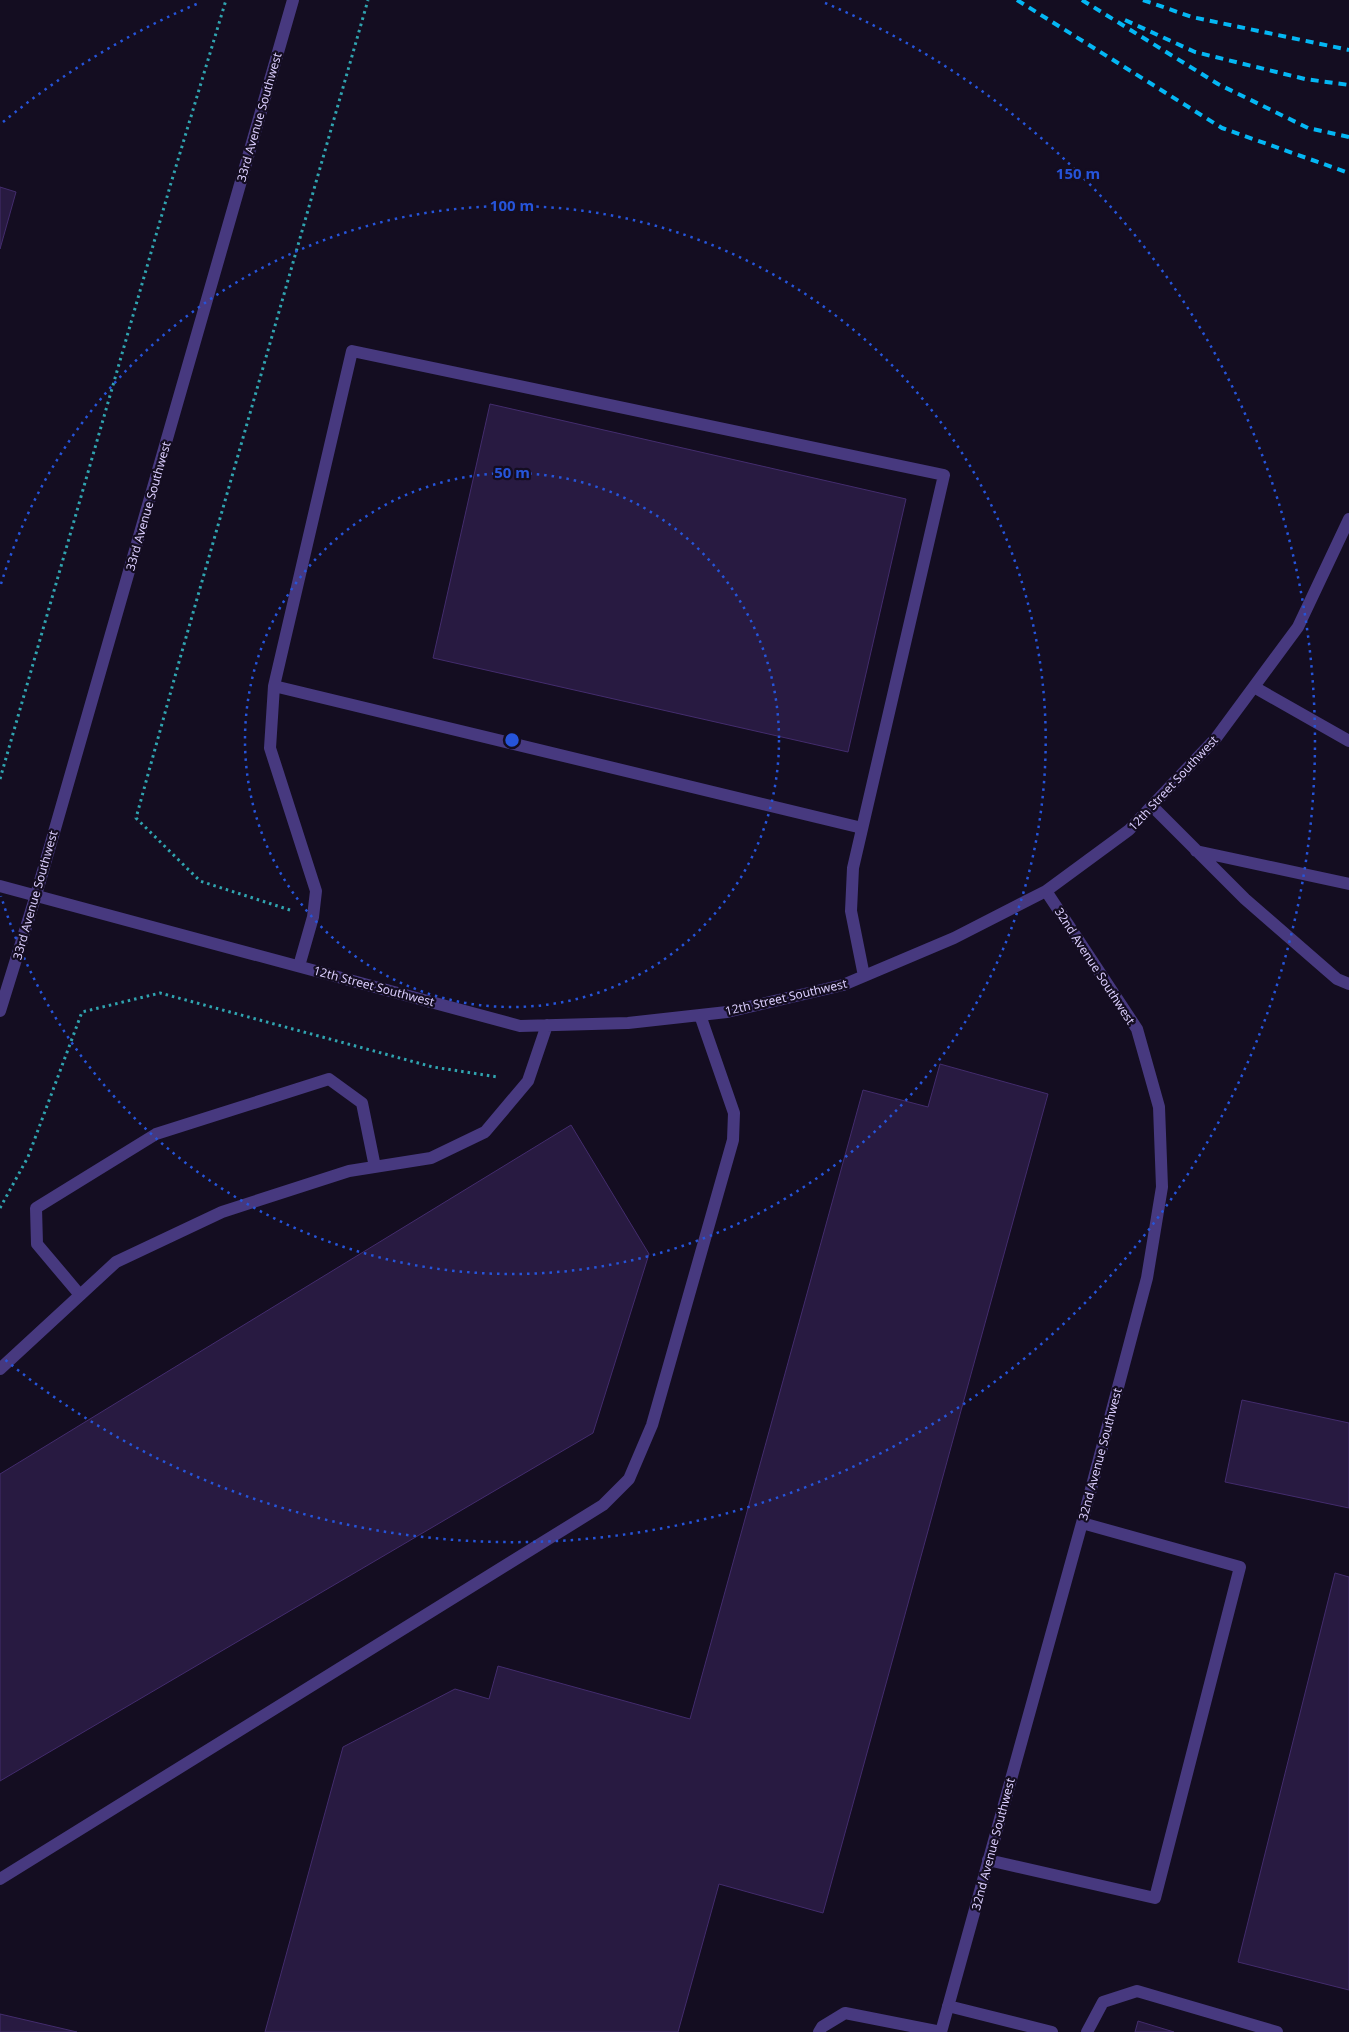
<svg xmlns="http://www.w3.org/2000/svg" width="1349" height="2032" font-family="'Noto Sans',sans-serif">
<rect width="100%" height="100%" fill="#140d21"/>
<path fill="#281a41" stroke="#432c6d" d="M0,187l16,5 -16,57z
M490,404l416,95 -58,253 -415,-94z
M940,1064l108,30 -225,819 -104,-29 -41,148h-413l78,-285 112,-58 34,10 9,-33 192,53 173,-629 65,17z
M571,1125l78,129 -56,179 -593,348v-307z
M1242,1400l107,23v85l-124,-26z
M1335,1573l14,4v413l-111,-28z
M0,2014l77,18h-77z
M1138,2021l36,11h-39z"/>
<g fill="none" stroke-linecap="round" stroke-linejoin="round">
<path stroke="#30a4b0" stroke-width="3" stroke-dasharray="2.5 4" stroke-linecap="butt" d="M0,779l171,-596 55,-183
M290,910l-90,-29 -64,-63 43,-156 189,-662
M0,1208l28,-51 54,-145 78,-19 273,74 65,10"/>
<path stroke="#47397f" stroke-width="12" d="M274,686l78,-335 592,124 -91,393 -2,43 13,65
M1254,687l95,54
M1152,806l93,93 92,80 12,5
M1196,851l153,33
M0,886l520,140 108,-3 99,-11 116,-27 111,-47 92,-47 83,-61 87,-92 82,-111 51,-108
M299,966l14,-49 3,-26 -46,-143 4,-62 588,142
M0,1011l36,-116 257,-895
M80,1295l-43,-51 -1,-36 120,-74 173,-55 33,24 13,64
M0,1369l116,-107 106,-50 127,-41 82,-13 54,-26 43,-51 19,-56
M988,1860l167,38 85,-331 -158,-44
M0,1879l603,-374 26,-26 23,-54 81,-285 1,-27 -34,-98
M948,2006l104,26
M819,2032l3,-5 23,-14 96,19
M941,2032l141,-509 65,-245 15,-91 -3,-80 -22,-78 -91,-138
M1087,2032l16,-30 34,-11 140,41"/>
<path stroke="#04b7f4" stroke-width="4" stroke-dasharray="8 6" stroke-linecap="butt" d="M1017,0l205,128 127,45
M1082,0l136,84 90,44 41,9
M1143,0l49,17 157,33
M1125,20l70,32 110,27 44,6"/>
</g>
<g fill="none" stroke="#2654da" stroke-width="2.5" stroke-dasharray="2.5 5">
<circle cx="512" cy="740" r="267"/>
<path d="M1 584A534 534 0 1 1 1 896"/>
<path d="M3 122A801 801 0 0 1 199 3M825 3A801 801 0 1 1 3 1358"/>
</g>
<g text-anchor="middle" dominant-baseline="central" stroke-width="4.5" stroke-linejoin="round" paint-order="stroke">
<g font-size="12" fill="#dbcefe" stroke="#140d21">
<text transform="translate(259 117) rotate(-74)">33rd Avenue Southwest</text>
<text transform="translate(148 506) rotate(-74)">33rd Avenue Southwest</text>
<text transform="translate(1173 783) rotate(-47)">12th Street Southwest</text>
<text transform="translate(35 895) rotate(-74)">33rd Avenue Southwest</text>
<text transform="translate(1095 966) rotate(57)">32nd Avenue Southwest</text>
<text transform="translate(374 986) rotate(15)">12th Street Southwest</text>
<text transform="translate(786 997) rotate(-13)">12th Street Southwest</text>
<text transform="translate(1100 1454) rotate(-75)">32nd Avenue Southwest</text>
<text transform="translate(993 1844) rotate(-75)">32nd Avenue Southwest</text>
</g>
</g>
<circle cx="512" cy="740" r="8" fill="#2654da" stroke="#140d21" stroke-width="2.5"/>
<g font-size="15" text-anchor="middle" font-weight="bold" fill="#2654da" stroke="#140d21" stroke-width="4.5" stroke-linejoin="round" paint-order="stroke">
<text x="1078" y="179">150 m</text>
<text x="512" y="211">100 m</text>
<text x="512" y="478">50 m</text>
</g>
</svg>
